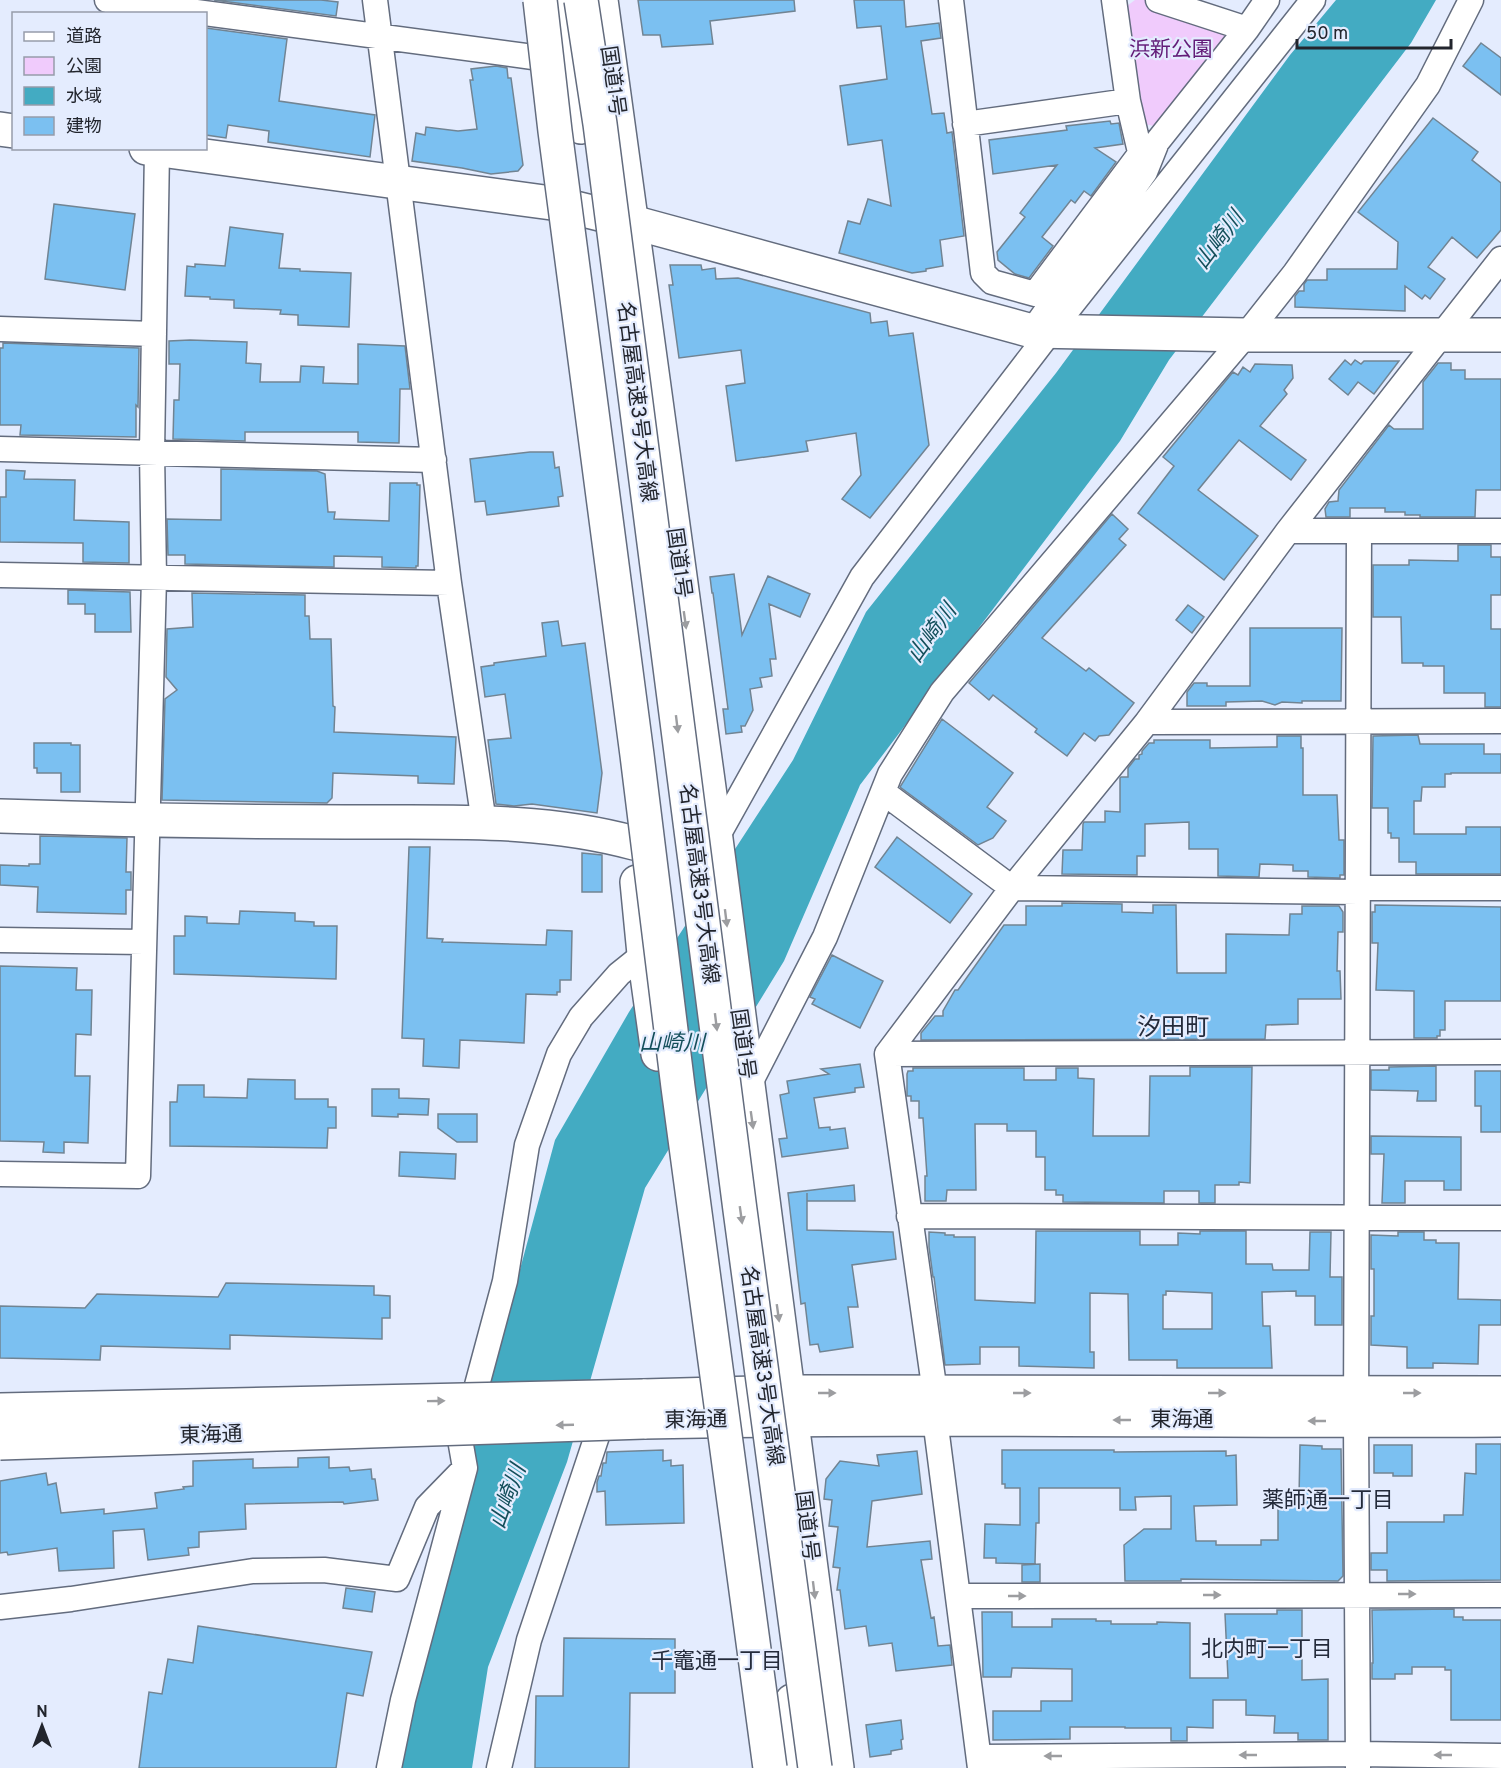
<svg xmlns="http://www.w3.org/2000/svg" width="1501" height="1768" font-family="Overpass,'Noto Sans JP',sans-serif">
<rect width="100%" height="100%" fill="#e4ecfe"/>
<path fill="#f0cbfc" d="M1135,0h11l77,27 5,11 -70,89 -13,-3 -18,-118z"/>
<path fill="#43abc2" d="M1336,0h100l-25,43 -242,317 -49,81 -260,344 -76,176 -139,227 -78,274 -79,205 -16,101h-73l17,-114 139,-514 74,-128 164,-252 73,-148 190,-239 234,-318z"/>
<path fill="#7bc0f1" stroke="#718493" stroke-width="1.5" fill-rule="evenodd" d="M214,0h107l17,2 -2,14z
M638,0h156l1,11 -85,10 3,23 -51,3 -2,-12h-17z
M854,0h50l2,27 33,-4 2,15 -20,3 11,73 12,-1 3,20 5,-1 12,104 -24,4 3,26 -17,3v2l-14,2 -73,-20 9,-32 12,3 8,-25 23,7 -9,-66 -34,5 -8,-59 47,-7 -6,-53 -24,2z
M206,28l81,11 -8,62 96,14 -5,42 -102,-15 1,-11 -41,-6 -2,13 -20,-3z
M1481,43l20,15v37l-38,-29z
M496,66l11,2 1,10h3l12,87 -5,6 -27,3 -29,-6 -50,-7 4,-28 9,2 1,-8 32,4 19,-2 -7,-49h3l-2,-11z
M1433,118l45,34 -6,8 29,23v47l-24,28 -25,-21 -24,30 17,12 -15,20 -5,-4 -3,4 -17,-13v25l-110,-4v-11l4,-5h5v-7l3,-4h20v-11h70l1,-27 -40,-30z
M1110,121l1,3 8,-1 4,21 -28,4 21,14 -25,34 -7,-5 -9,12 -4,-3 -29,37 11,9 -24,32 -14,-4 -17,-14 -1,-8 28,-35 -5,-4 37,-48 -64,9 -4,-34 78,-10 -1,-4z
M54,204l81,10 -10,76 -80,-11z
M230,227l53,7 -4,34 21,1v2l51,2 -2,54 -51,-2v-10l-18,-1 1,-4 -47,-2v-8l-24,-1v-2l-25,-1 2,-30 8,1v-3l30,2z
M670,265h31l1,5 13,-2 1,11 22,-1 132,35 1,10 16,-2 2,15 24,-3 16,112 -59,73 -28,-19 19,-24 -5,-42 -50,8 2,10 -72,10 -10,-75 19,-3 -4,-33 -62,8 -10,-73h4z
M190,340l57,2 -1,21 15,1 -1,18h40l1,-16 23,1 -1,16 35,1v-40l47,2 5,43h-10l-1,54 -41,-1v-10h-113v9l-72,-2 1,-39h5l1,-36h-11v-23z
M3,343l136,5 -1,59 -2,-2v32l-116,-2 1,-10h-21v-77h3z
M1345,360l6,5 4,-5 6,4 3,-3h35l-25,33 -16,-12 -10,13 -19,-16z
M1438,363h13v7h14v9h36v111h-25l-1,27h-55v-2h-15v-3h-20v-4h-35v9h-24l-1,-8 4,-7 9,-1 1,-11 50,-65 5,4h29v-47z
M1255,364l37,1 1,13 -9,12 3,4 -27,32 46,34 -15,20 -52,-40 -41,50 60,46 -34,44 -86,-67 36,-47 -11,-9 70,-85 5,3 5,-8 7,5z
M530,452h23l2,16 4,-1 4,29 -5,1 1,9 -72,9 -2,-14 -10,1 -5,-43z
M221,469l96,2 8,3 3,38h7l-1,7 55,2 1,-38h27v2h3l-2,81h-2v2l-34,-1v-10l-48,-1v11l-149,-3v-9h-17l-1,-36 54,1z
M6,470l19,1 -1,8 51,1 -1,40 55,2v41l-46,-1v-19l-83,-1v-45h6z
M1112,514l16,15 -9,10 7,6 -84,93 44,33 3,-3 45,35 -25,32 -10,1 -4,5 -11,-8 -17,23 -32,-24 2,-3 -44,-34 -4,5 -20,-17z
M1458,545h33v12h10v38h-10v34h10v78h-16v-14h-41v-27h-21v-3h-21l-1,-46h-28v-52h36v-5l49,1z
M734,574l8,61 26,-59 42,18 -10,23 -31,-13 7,55h-6l2,17 -12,2 2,9 -12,2 3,21 -8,16h-4l1,6 -16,2 -3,-25h5l-15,-116h-1l-2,-16z
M68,590l62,2 1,40h-36v-18h-10v-10h-17z
M192,593l113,2v21h4l1,23h21l2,67 2,1 -1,25 122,5 -2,47 -36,-1v-7l-85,-3 -1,25 -5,5 -165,-3 3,-101 12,-9 -11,-13 1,-48 26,-2z
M1188,605l16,12 -12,16 -16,-13z
M558,621l4,25 23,-3 17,130 -5,40 -65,-9 -18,2 -18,-2 -8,-64 23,-2 -6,-44 -20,3 -4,-30 13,-2v-2l52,-7 -4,-33z
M1250,628h92l-1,73h-39v2l-20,-1 -7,3 -13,-4 -36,1v4h-39v-14l7,-9h13v3h43z
M942,719l71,54 -26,34 19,14 -13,17 -15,7 -78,-58z
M1418,735l2,9h64v10h17v19h-50v1h-6v13h-23l-1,14h-7v33h52v-7h35v47h-85v-12h-17v-24h-8v-5h-3v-25h-16l1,-72z
M1277,736h24v12h2v47h34l2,45h5v35h-4v3l-32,-1v-6h-15v-6l-33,-1 -1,13 -41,-1v-27h-29v-27l-44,2v32h-8v19l-75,-1 1,-24h19l1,-26 1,-2h21v-11l15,1v-34l1,-1h7v-9l7,-9h4v-4l3,-1v-3l7,-8h5v-3h56v8l67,-1z
M34,743h37v2h9v47h-19v-19h-24v-5h-3z
M40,836l87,2 -1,34h5v18h-5v24l-89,-2 1,-25 -38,-2v-20l29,1v-2h11z
M897,837l75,57 -22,29 -75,-56z
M409,847h21l-3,91 16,1 -1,3 104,3 1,-15 25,1 -1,49h-11v12h-3v3l-31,-1 -2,49 -64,-3 -1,28 -36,-2 1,-27 -22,-1z
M582,853l20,2v37h-20z
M1062,903l60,1v8l31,1v-8h23l1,68h49v-39l63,1 1,-21h12v-8h37l4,6v20h-5l-1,39h3l1,28h-43v25l-32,1 -1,14 -344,1v-7l14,-17h8v-5l12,-21h3l46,-65h22v-19h36z
M1375,905l126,2v94h-56v29h-5v6h-3v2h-23v-47l-38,-1 2,-47h-6v-31h3z
M240,911l55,2v8l19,1v4h23l-1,53 -162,-5v-38h11v-20l22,1v6l32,1z
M832,955l51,26 -23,47 -48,-24 3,-5 -5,-2z
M0,966l77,2 -1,22h16l-1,45 -15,-1 -1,42h15l-2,67 -24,-1v11l-21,-1 1,-10 -44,-1z
M860,1064l4,23 -9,1v4l-41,6 5,30 11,-1v3l15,-2 3,20 -66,9 -3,-18 8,-1 -7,-43 9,-2 -2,-12 42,-7 -8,-5z
M1436,1066v35h-19l1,-10 -47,-1v-20h18v-3z
M1190,1067h62l-2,116 -11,-1v3h-24v18h-16v-12h-35v12l-101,-1v-7h-7v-5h-11v-33h-9v-26h-29v-7h-32l1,66h-29l-1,11h-21v-25h2l-4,-58h-4v-17h-8v-5h-4v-22l1,-3h5v-3h111v12h32v-12h22v10l16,1 -1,57h56l1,-60h40z
M1475,1071h26v61h-20v-26h-6z
M248,1079l47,1v19h33v8h8v21h-8l-1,20 -157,-2v-44h7l1,-17h26v12l43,1z
M372,1089h27v9l30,1 -1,16 -30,-1v3l-26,-1z
M438,1114h39v28h-20l-19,-14z
M1371,1136l90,1v53h-17v-9h-39v22h-23l2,-49h-13z
M400,1152l56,2 -1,25 -56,-3z
M854,1185l1,16h-48v-8v37l86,2 3,27 -44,6 6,42h-10l5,40 -33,5 -2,-8 -8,1 -5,-42 -4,1 -13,-111z
M1036,1231h104v14h38v-12l22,1v-3h46v33h26l1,6h36l1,-38h21l-1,45h12v48h-27v-29h-19v-5l-34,1 1,34h7l2,42h-95v-8h-48l-1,-66 -38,-1v59h4v16l-75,-2v-19h-39v17l-35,1 -11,-88h-1l-4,-30v-15l16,1v2h9v2h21v63l60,3zM1166,1291l46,2v36h-49v-34h3z
M1398,1232h26v8h12v3h23l-1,56 43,1v25h-22l-1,39 -45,-1v5h-26v-21l-36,-2v-29h3v-47h-3v-34l27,1z
M226,1283l148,3v9l16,1v22h-8v21l-152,-4v14l-129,-3 -1,14 -100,-2v-52l85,2 12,-14 121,3z
M1476,1444h25v136l-114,1v-11h-16v-17h16v-31h57v-7h19l2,-42 11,1z
M1300,1445l22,1v3h19l2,127 -5,5 -157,-2v2h-56l-1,-36 20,-16h27v-33l-36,1 1,13h-16v-22h-81v35h-3l-1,41 -39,-1v-5h-12l1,-34 35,1v-37h-15v-4h-3v-34h112v2l112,-1v5l10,-1 1,50 -43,1 2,35h20v4h45v-5h17v-42h21z
M1374,1445h38v31h-19v-3h-19z
M663,1450v11l8,-1v6l12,-1 1,58 -78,2 -1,-34 -8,1v-10l2,-6h2l2,-13h3l1,-11z
M917,1451l5,43 -50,7 -5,46 63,-6 2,18 -11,1 10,58 3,-1 4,29 12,-1 2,20 -56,6 -4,-28 -23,3 -3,-20 -21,3 -5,-39h-3l3,-22 -7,-1 5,-40 -9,-1 3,-26 -8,-1 2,-20 14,-18 39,5 -2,-11z
M329,1457v11l20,-1 1,4 21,-2 1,10h3l3,21 -34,4 -1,-2 -98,2 1,25 -47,3v15l-11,1 1,7 -41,5 -4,-31 -31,2 1,37 -55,3 -2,-23 -49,7 -1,-3 -7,1v-72l46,-8 2,12 8,-2 5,30 43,-4v5l53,-6 -2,-15 29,-4 -1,-2 10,-1v-25l60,-2v9l45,-1v-9z
M1040,1564v18h-18v-17z
M346,1588l29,4 -3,20 -29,-4z
M1454,1609v8h9v3h38v100h-50v-50h-6v-3h-33v7h-17v5h-23v-16h1l-1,-53z
M1277,1610h25v70l26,-1v61h-30v-7h-24l1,-17 -29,-1v-15h-33v28l-26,-1v14h-16v-13h-46v-1h-55v12l-77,1v-29h48v-10h31v-32l-60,-1 -1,9h-28l-1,-65h30v15h40v-8h44v2h15v3h46v-2l33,1v55h38l-3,-64h52z
M198,1626l174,26 -9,44 -16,-3 -11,75h-197l10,-76 13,2 6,-35 25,4z
M564,1638l111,1v54h-45l-1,75h-94l1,-72h27z
M901,1720l2,19 -2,1 1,9 -11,2v3l-21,3 -4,-32z"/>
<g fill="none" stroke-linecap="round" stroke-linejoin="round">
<defs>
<path id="street" d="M107,0l426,57
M375,0l74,583 35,240
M951,0l32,273 9,9 43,12 105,-140
M1114,0l14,101 16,68
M1158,0l89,29
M965,124l163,-23
M1035,327l110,-155 12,-30 90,-113 20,-29
M0,329l154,5
M0,449l434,11
M1288,531l213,-272
M0,575l449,8
M1147,722l354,-1
M883,792l129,96 346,4
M716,839l146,-262 188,-245 263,-332
M1358,888h143
M0,940l144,2
M887,1054l614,-2
M748,1087l77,-150 65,-163 52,-82 304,-357 49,-62 133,-188 43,-85
M0,1174l138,2 16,-598 -2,-126 5,-302
M909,1216l592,2
M935,1393l-48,-339 125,-166 135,-166 141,-191h213
M473,1400l32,-119 22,-136 32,-91 22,-37 38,-43 25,-20
M935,1419l45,349
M959,1596l542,-1
M0,1607l71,-8 182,-28 71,-1 73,9 30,-72 38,-39
M979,1757l379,-3 143,2
M389,1768l14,-68 62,-232 -7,-40
M499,1768l30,-128 72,-216
M1358,1768l-2,-347 3,-890"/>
<path id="secondary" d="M0,129l14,2
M146,148l413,56 73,18 400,109 214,4h255
M0,816c115,4 230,6 345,6 97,1 194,-5 289,21"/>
<path id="primary" d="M643,1396l146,-4 712,1
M644,1422c286,-6 571,0 857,-2"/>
<path id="highway" d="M562,0l19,127
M601,0l115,839 121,929
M637,882l7,72 14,100
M792,1701l6,67"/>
</defs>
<use href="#street" stroke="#636c7e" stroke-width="27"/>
<use href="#secondary" stroke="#636c7e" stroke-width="36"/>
<use href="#primary" stroke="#636c7e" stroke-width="36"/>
<use href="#highway" stroke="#636c7e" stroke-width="36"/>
<use href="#street" stroke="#fff" stroke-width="24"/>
<use href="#secondary" stroke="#fff" stroke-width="33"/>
<use href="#primary" stroke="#fff" stroke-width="33"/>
<use href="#highway" stroke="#fff" stroke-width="33"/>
<defs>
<path id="primary-bridge" d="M0,1410l643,-14
M0,1443l644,-21"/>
<path id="highway-bridge" d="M540,0l15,131 82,624 41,332 92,681
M581,0l19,124 140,1086 75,558"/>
</defs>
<use href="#primary-bridge" stroke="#636c7e" stroke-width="36" stroke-linecap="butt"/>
<use href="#highway-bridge" stroke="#636c7e" stroke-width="36" stroke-linecap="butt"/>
<use href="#primary-bridge" stroke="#fff" stroke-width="33"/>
<use href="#highway-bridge" stroke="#fff" stroke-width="33"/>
</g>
<defs><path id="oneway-solid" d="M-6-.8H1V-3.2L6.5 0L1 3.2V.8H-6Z" transform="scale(1.5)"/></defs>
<g fill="#9c9da0">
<use href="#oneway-solid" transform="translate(685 620) rotate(82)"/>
<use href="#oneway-solid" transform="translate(677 724) rotate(83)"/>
<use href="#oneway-solid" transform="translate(726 918) rotate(83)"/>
<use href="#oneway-solid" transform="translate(716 1022) rotate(83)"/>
<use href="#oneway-solid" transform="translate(752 1120) rotate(82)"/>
<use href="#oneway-solid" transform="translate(741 1215) rotate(82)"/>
<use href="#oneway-solid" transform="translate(778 1313) rotate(82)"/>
<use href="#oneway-solid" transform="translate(827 1393)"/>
<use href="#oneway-solid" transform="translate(1022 1393)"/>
<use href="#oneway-solid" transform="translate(1217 1393)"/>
<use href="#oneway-solid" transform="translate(1412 1393)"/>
<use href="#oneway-solid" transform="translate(436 1401) rotate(-1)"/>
<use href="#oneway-solid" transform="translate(1122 1420) rotate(-180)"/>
<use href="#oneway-solid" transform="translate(1317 1421) rotate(-180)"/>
<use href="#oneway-solid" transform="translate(565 1425) rotate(178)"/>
<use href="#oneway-solid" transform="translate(814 1590) rotate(83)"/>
<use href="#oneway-solid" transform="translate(1407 1594)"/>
<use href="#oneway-solid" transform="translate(1212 1595)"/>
<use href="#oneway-solid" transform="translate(1017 1596)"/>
<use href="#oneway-solid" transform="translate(1248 1755) rotate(180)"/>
<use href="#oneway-solid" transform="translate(1443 1755) rotate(-180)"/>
<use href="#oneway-solid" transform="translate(1053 1756) rotate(180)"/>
</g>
<g text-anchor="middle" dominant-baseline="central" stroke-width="4.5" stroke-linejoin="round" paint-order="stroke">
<g font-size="21" fill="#631c78" stroke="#e4ecfe">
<text x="1171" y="50">浜新公園</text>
</g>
<g font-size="21" fill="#22252d" stroke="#e4ecfe">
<text transform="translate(612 81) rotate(82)">国道1号</text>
<text transform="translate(636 402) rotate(83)">名古屋高速3号大高線</text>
<text transform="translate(678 563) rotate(82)">国道1号</text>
<text transform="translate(698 884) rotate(83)">名古屋高速3号大高線</text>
<text transform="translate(742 1044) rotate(82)">国道1号</text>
<text transform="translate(761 1366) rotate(82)">名古屋高速3号大高線</text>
<text x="1182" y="1420">東海通</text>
<text transform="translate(696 1421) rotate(-1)">東海通</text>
<text transform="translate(211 1436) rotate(-2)">東海通</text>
<text transform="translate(806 1526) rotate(83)">国道1号</text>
</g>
<g font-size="22" font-style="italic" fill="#144f5b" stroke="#e4ecfe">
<text transform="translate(1220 241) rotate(-53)">山崎川</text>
<text transform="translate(933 634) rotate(-54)">山崎川</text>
<text x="672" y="1044">山崎川</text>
<text transform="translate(509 1497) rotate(-70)">山崎川</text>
</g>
<g font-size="22" fill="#242b3b" stroke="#e4ecfe">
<text x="1328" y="1501">薬師通一丁目</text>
<text x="1267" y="1650">北内町一丁目</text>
<text x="717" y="1662">千竈通一丁目</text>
</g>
<g font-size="24" fill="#242b3b" stroke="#e4ecfe">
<text x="1173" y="1029">汐田町</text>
</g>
</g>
<rect x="12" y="12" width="195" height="138" fill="#e4ecfe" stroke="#969caa" stroke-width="1.5"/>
<rect x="24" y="32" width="30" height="9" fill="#ffffff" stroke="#969caa" stroke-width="1.5"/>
<text x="66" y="42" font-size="18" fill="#22252d">道路</text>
<rect x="24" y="57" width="30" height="18" fill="#f0cbfc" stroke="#969caa" stroke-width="1.5"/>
<text x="66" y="72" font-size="18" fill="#22252d">公園</text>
<rect x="24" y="87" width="30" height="18" fill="#43abc2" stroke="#969caa" stroke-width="1.5"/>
<text x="66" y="102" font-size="18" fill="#22252d">水域</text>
<rect x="24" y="117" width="30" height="18" fill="#7bc0f1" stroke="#969caa" stroke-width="1.5"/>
<text x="66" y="132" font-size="18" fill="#22252d">建物</text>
<g transform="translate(42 1726)" stroke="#e4ecfe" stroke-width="4.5" paint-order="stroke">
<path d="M0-4.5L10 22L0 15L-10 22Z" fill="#22252d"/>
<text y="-9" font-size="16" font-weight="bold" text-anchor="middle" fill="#22252d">N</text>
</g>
<path d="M1297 39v9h154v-9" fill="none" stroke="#22252d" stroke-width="3"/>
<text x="1306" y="39" font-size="18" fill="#22252d" stroke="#e4ecfe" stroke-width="4.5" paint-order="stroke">50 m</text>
</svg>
